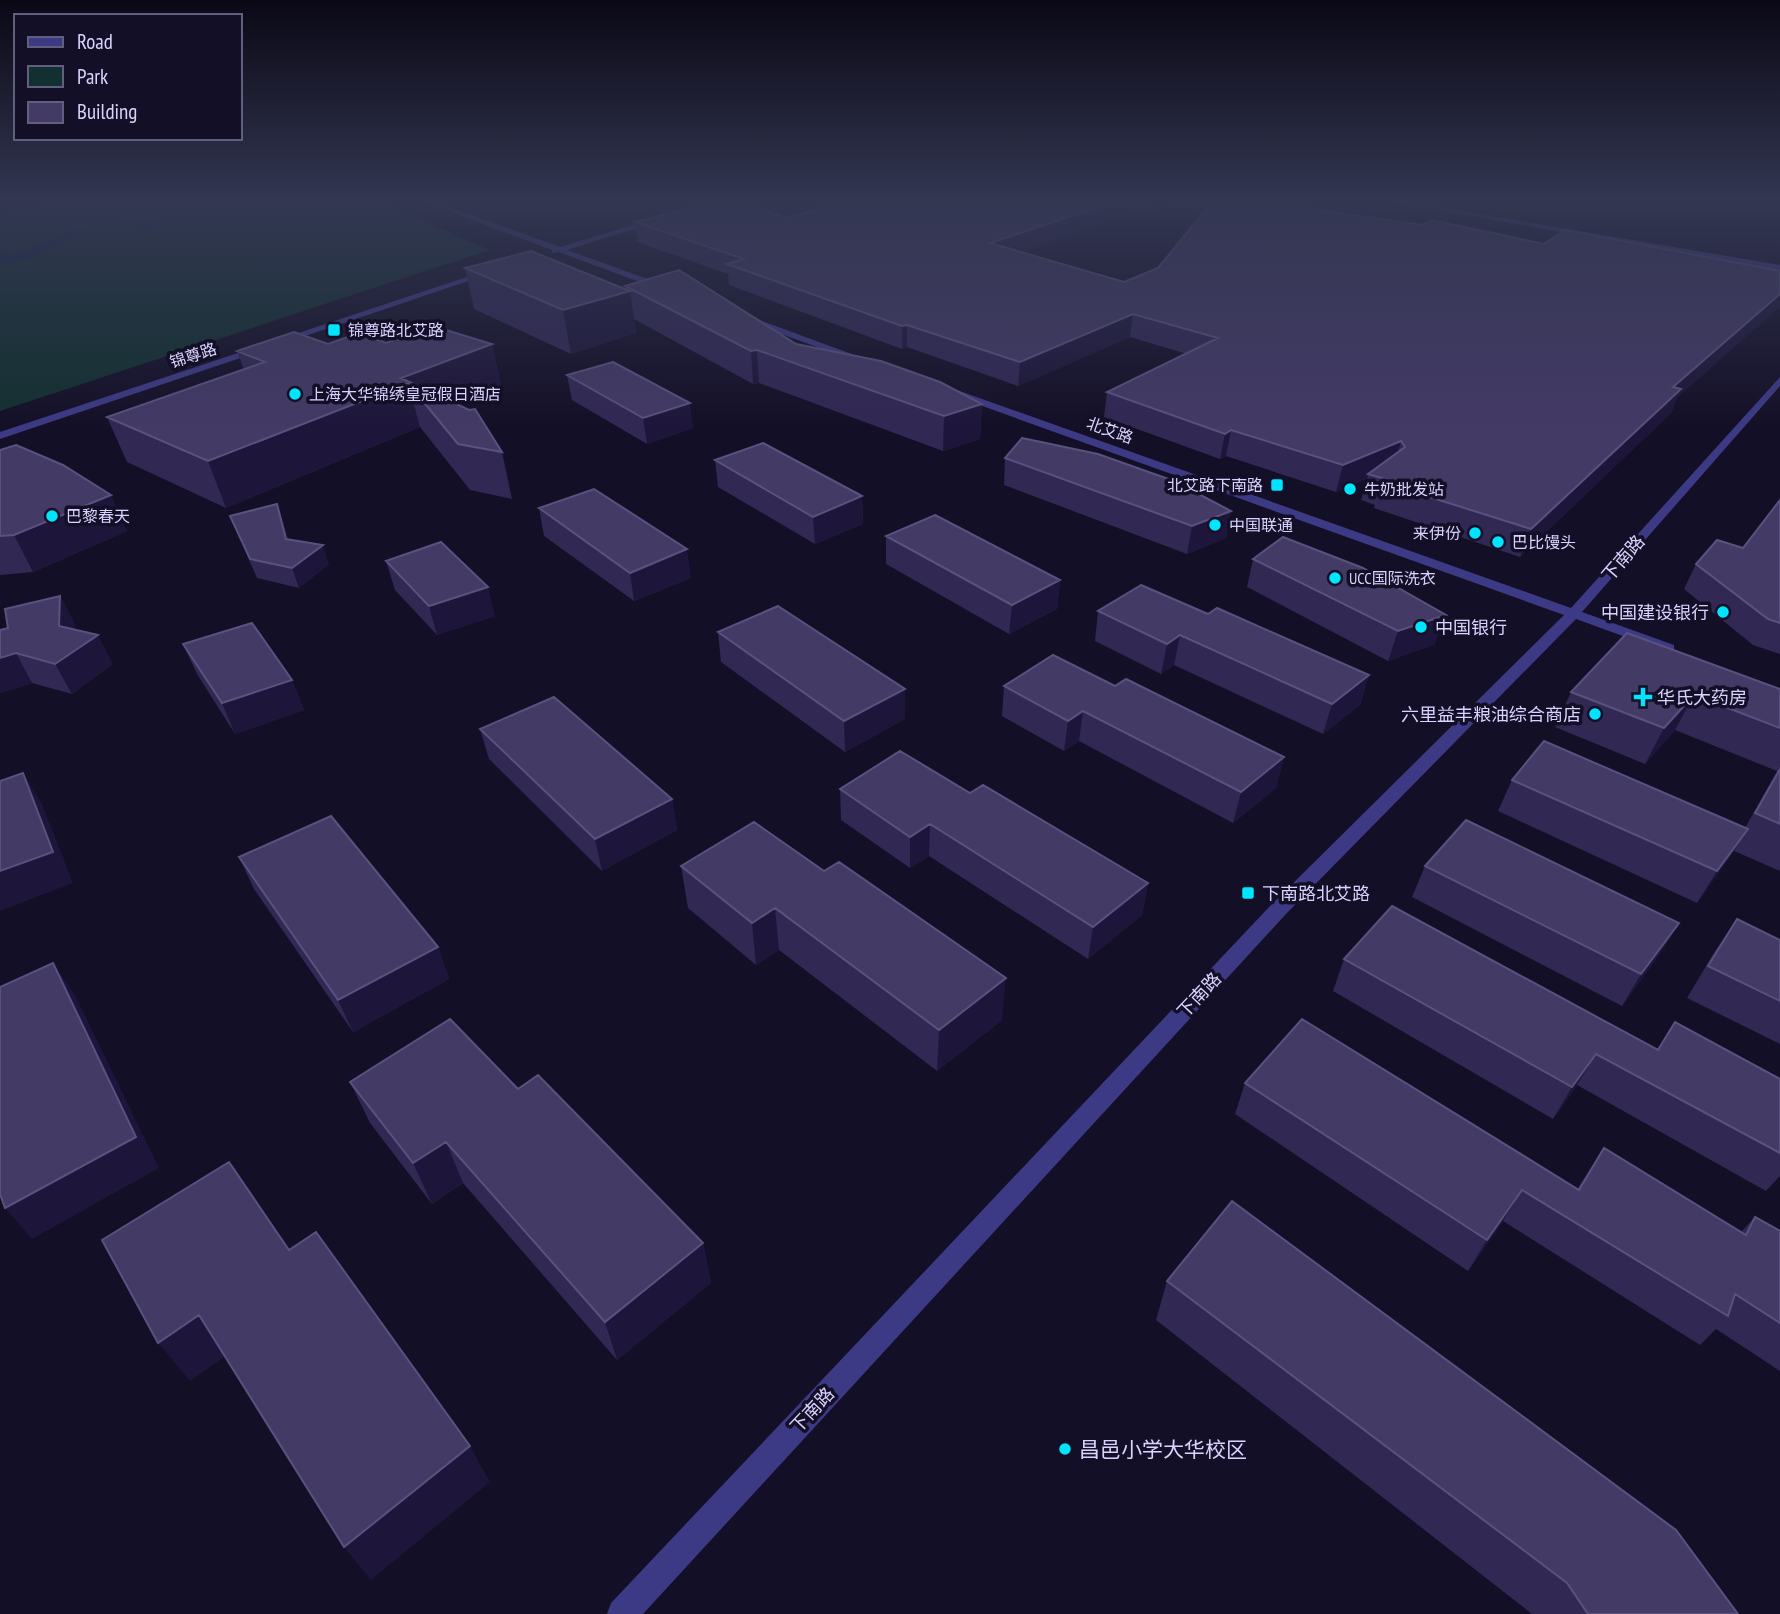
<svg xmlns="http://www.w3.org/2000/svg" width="1780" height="1614" font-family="'PT Sans Narrow','Noto Sans SC',sans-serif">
<rect width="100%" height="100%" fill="#130f26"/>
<path fill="#12302f" d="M62,202h319l108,48 -489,161v-198z"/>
<path fill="#0c2248" d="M152,217l10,7 -12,5c-19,-6 -48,-3 -67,3 -28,8 -52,35 -83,30v-8l17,2 55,-25z"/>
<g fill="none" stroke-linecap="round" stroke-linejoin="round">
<path fill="#3d3a85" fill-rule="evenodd" d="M425,202h10l125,45 150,-45h11l-154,48 100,36 -3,5 -105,-39 -7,1v-3z
M1392,202h16l372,63v6z
M485,271l7,2 -492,166v-7z
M740,315h6l130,48 -9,2 -127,-46z
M1780,377v9l-198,226 92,33v6h-10l-88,-32 -290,295 -643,700h-36l4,-11 661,-699 292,-289 -618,-222v-4h8l617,219z"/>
</g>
<path fill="#312854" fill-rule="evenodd" d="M843,202h424l410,196 -6,15 -151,144 -146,-49 1,-3 -14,-5 6,-21 -31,13 -110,-36 -6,3 -116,-42 3,-25 80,-38 -57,-17 -112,49 -111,-39 -5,2 -173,-64 -1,-11 -91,-32 -2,-20 76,-13 76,9zM1165,202l-2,20 41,-11 -46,57 -34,14 -103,-30z
M465,268l160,21v-3l171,58 186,60 -2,35 -37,12 -184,-68 -6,1 -119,-65 2,14 -65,21 -97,-45z
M386,343l106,1 9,42 -45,18 46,48 10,47 -42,-9 -50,-63 -194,81 -99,-46 -20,-45 137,-47 -7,-19 91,-7z
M567,375l126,53 -46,16 -75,-44z
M0,450l127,81 -94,41 -33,3z
M1005,458l226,53 -5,27 -39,16 -183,-69z
M715,460l147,36 1,28 -48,20 -97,-57z
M1780,500v154l-27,-9 -69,-56 12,-25 47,-16z
M539,508l152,70 -57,23 -90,-65z
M230,516l53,6 5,17 41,25 -30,24 -42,-10z
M886,536l174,44 -3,29 -48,25 -123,-70z
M1253,559l182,85 -47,17 -141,-74z
M386,561l109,55 -58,19 -42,-45z
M60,596l15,29v5l38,34 -41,30 -40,-11 -32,10 8,-65z
M1098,611l110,3 161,61 -9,30 -37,29 -149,-69 -13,9 -66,-33z
M718,632l187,87 -60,33 -124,-90z
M183,644l109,36 12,30 -69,24 -38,-60z
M1004,686h111l169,71 -8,31 -43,35 -154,-82 -15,10 -62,-35z
M1780,689v182l-46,-20 -37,52 -199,-92 14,-31 233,48 32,-57 -102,-41 -30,34 -90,-37 16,-35z
M480,729l192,70 5,31 -75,41 -113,-112z
M840,789l130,4 178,90 -6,32 -54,44 -159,-103 -19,12 -69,-48z
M239,857l199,90 11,32 -96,53 -99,-143z
M681,866l143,5 178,149 -65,51 -158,-121 -23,15 -68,-57z
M1425,866l254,57 -20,32 -37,51 -210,-109z
M1737,919l43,21v104l-93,-46 28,-47z
M1344,959l313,90 18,-27 105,57v98h-1l-13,14 -189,-106 -24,34 -220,-128z
M350,1082l168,7 185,154 8,40 -94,77 -154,-177 -31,21 -62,-81z
M1245,1083l332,106 27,-41 137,84 14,-15 25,14v140l-64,-42 -16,16 -197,-124 -35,50 -233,-157z
M1167,1281l571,333h-206l-376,-294z"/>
<path fill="#1d163a" d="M1114,202h52l-177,62 1,-21z
M1165,202h79l-81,20z
M630,291l6,42 -65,21 -8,-44z
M1780,294v13l-103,91 -6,15 -151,144 11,-28 142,-142z
M1133,314l-3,23 -112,49 2,-24z
M907,325v22l-5,2v-23z
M492,344l9,42 -68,27 -25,-30 12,44 -194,81 -18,-47 193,-83z
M757,350l2,33 -6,1 -2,-33z
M690,403l3,25 -46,16 -4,-26z
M982,404l-2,35 -37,12 1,-35z
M1231,430l-5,26 -6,3 5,-25z
M1401,441l-7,26 -26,7 -1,5 -31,13 7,-27z
M111,495l16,36 -94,41 -19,-37z
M862,496l1,28 -48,20 -2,-27z
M277,504l6,18 10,35 -7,-18z
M1231,511l-5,27 -39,16 5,-28z
M323,545l6,19 -30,24 -7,-20z
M687,549l4,29 -57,23 -4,-28z
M1060,580l-3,29 -48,25 3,-29z
M488,587l7,29 -58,19 -8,-29z
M60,596l15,29v26l23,-16 15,29 -41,30 -17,-30 4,-38z
M1446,615l-11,29 -47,17 10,-30z
M1180,635l-6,30 -13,9 6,-30z
M16,653l16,30 -32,10v-35z
M1369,675l-9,30 -37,29 9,-30z
M292,680l12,30 -69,24 -13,-31z
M905,689v30l-60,33 -1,-31z
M1694,695l-19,35 -30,34 19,-36z
M1083,711l-4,30 -15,10 4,-30z
M1284,757l-8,31 -43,35 8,-31z
M23,773l19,31 31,79 -73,28v-40z
M672,799l5,31 -75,41 -7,-32z
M930,824l-1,32 -19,12v-31z
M1748,829l-20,31 -31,43 20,-32z
M1148,883l-6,32 -54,44 5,-32z
M775,908l4,42 -23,15 -4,-42z
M1679,923l-20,32 -37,51 19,-32z
M438,947l11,32 -96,53 -15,-32z
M53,963l22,32 84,173 -127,71 -27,-31z
M1006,978l-4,42 -65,51 2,-41z
M1596,1054l-19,31 -24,34 19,-32z
M446,1142l17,41 -31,21 -19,-41z
M1522,1190l-19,31 -35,50 19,-31z
M703,1243l8,40 -94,77 -12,-38z
M199,1315l30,39 -39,27 -32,-38z
M470,1446l20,36 -119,98 -27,-33z"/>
<path fill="#433a66" stroke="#5a527e" stroke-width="2" d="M739,202l48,16 56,-16h271l-124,41 134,39 34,-14 54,-66h55l155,23 10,-5 112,24 21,-14 215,41v23l-107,93 8,2 -150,140 -149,-47 3,-3 -17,-5 37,-27 -4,-6 -58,24 -112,-35 -6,4 -118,-42 111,-54 -85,-24 -113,48 -113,-37 -5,1 -175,-62 17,-5 -109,-37 66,-16 10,3z
M531,251l99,40 -67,19 -98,-42z
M679,270l117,74 85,17 59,21 42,22 -38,12 -187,-66 -6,1 -126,-65z
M433,326l59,18 -91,34 68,32 6,-1 27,43 -44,-8 -50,-61 -200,78 -101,-44 158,-55 -28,-11 57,-19 34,12 31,-11 27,10z
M613,362l77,41 -47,15 -76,-43z
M1022,438l76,16 76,27 57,30 -39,15 -187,-68z
M763,443l99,53 -49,21 -98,-57z
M16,445l47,20 48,30 -97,40 -14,1v-86z
M594,489l93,60 -57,24 -91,-65z
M1780,500v123l-12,-4 -72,-55 21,-24 26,8z
M277,504l9,35 37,6 -31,23 -42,-9 -20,-43z
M935,515l125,65 -48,25 -126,-69z
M1283,537l80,31 83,47 -48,16 -145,-72z
M441,542l47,45 -59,19 -43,-45z
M1141,585l67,29 9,-6 152,67 -37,29 -152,-69 -13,9 -69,-33z
M60,596l-1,30 39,9 -43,29 -39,-11 -16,5v-28l8,-2 -3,-19z
M778,606l127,83 -61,32 -126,-89z
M252,623l40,57 -70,23 -39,-59z
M1627,633l153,56v39l-86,-33 -30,33 -93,-36z
M1053,655l62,31 11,-7 158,78 -43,35 -158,-81 -15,10 -64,-35z
M554,697l118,102 -77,40 -115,-110z
M1544,741l204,88 -31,42 -205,-91z
M900,751l70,42 13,-8 165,98 -55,44 -163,-103 -20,13 -70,-48z
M1780,769v55l-25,-11z
M23,773l30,79 -53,19v-90z
M331,816l107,131 -100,53 -99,-143z
M1466,820l213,103 -38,51 -216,-108z
M754,822l70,49 15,-9 167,116 -67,52 -164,-122 -23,15 -71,-57z
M1392,906l266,144 17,-28 105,57v74l-184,-99 -24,33 -228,-128z
M1737,919l43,21v61l-72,-35z
M53,963l83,174 -131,71 -5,-14v-207z
M450,1019l68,70 20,-14 165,168 -98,79 -159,-180 -33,21 -63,-81z
M1302,1019l277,171 25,-42 142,87 9,-18 25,14v92l-45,-29 -7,22 -206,-126 -35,50 -242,-157z
M229,1162l60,88 27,-18 154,214 -126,101 -145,-232 -41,28 -56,-103z
M1232,1201l444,329 62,84h-150l-21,-31 -400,-302z"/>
<linearGradient id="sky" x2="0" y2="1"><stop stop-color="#0a0815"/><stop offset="0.47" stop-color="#333752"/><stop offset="1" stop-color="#333752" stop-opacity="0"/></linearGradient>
<rect width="1780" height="428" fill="url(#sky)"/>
<g fill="#00e5ff" stroke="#130f26" stroke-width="2.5">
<rect x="327" y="323" width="14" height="14" rx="3.5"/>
<circle cx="295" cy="394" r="7"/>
<rect x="1270" y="478" width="14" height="14" rx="3.5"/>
<circle cx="1350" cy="489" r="7"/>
<circle cx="52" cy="516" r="7"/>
<circle cx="1215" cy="525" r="7"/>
<circle cx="1475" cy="533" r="7"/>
<circle cx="1498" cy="542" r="7"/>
<circle cx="1335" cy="578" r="7"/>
<circle cx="1723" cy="612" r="7"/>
<circle cx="1421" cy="627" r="7"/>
<path d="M1639.5 686.5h7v7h7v7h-7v7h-7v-7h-7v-7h7z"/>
<circle cx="1595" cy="714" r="7"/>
<rect x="1241" y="886" width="14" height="14" rx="3.5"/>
<circle cx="1065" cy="1449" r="7"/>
</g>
<g text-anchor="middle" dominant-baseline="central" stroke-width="7" stroke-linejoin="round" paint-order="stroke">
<g font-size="16" fill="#d9d4ff" stroke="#130f26" text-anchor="start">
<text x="348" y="330">锦尊路北艾路</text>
<text x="309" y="394">上海大华锦绣皇冠假日酒店</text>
<text x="1263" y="485" text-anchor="end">北艾路下南路</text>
<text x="1364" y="489">牛奶批发站</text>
<text x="66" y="516">巴黎春天</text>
<text x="1229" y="525">中国联通</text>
<text x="1461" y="533" text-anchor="end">来伊份</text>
<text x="1512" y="542">巴比馒头</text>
<text x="1349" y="578">UCC国际洗衣</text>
</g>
<g font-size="16" fill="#d9d4ff" stroke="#130f26">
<text transform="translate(193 355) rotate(-18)">锦尊路</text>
<text transform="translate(1110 430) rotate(20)">北艾路</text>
</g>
<g font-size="18" fill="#d9d4ff" stroke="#130f26">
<text transform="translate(1623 558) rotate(-49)">下南路</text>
<text transform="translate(1199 995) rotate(-47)">下南路</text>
<text transform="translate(812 1410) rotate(-47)">下南路</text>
</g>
<g font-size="18" fill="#d9d4ff" stroke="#130f26" text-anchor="start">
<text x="1709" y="612" text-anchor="end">中国建设银行</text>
<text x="1435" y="627">中国银行</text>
<text x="1657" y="697">华氏大药房</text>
<text x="1581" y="714" text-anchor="end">六里益丰粮油综合商店</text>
<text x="1262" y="893">下南路北艾路</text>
</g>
<g font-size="21" fill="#d9d4ff" stroke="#130f26" text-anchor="start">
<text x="1079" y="1449">昌邑小学大华校区</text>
</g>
</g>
<rect x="14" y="14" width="228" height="126" fill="#130f26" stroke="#625e7d" stroke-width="2"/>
<rect x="28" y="37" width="35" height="10" fill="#3d3a85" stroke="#625e7d" stroke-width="2"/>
<text x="77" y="49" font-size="21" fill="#d9d4ff">Road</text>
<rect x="28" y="66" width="35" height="21" fill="#12302f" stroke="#625e7d" stroke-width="2"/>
<text x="77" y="84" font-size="21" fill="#d9d4ff">Park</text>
<rect x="28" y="102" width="35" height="21" fill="#433a66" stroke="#625e7d" stroke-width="2"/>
<text x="77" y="119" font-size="21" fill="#d9d4ff">Building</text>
</svg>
